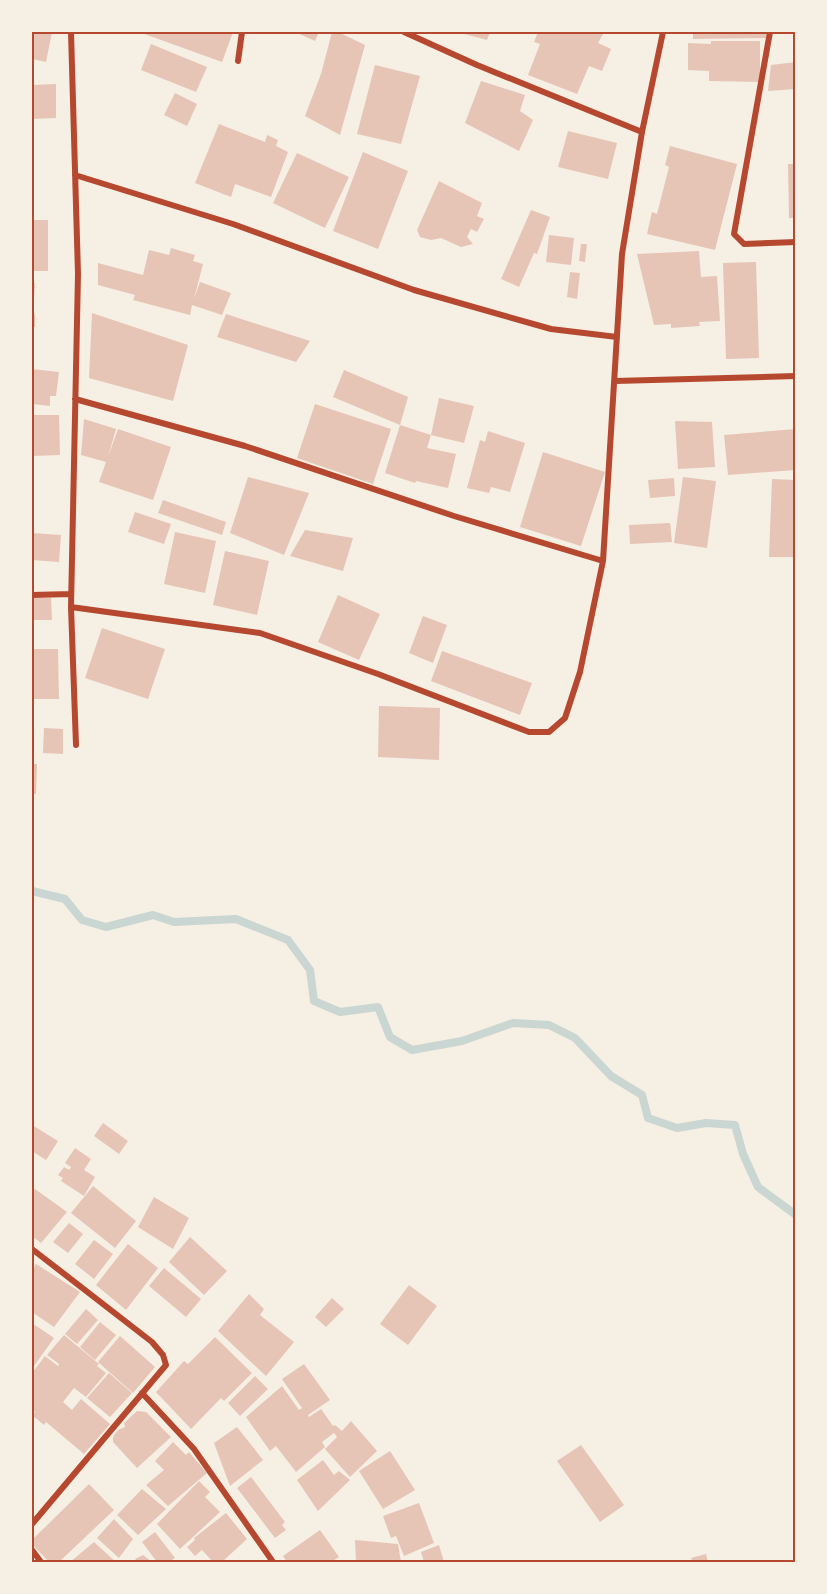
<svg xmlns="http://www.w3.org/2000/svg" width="827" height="1594" font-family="'Asap Condensed',sans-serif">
<rect width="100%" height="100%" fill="#f6efe4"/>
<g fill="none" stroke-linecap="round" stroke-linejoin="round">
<path stroke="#c9d6d2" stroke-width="8" d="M32,891l33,8 17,21 24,7 47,-12 21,7 62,-3 52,21 22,30 4,31 26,11 38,-5 12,30 22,13 50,-9 51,-18 36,2 26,13 36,38 31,19 6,23 29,10 29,-5 29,2 8,29 15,33 38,28"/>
</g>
<path fill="#e6c5b7" d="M32,32h20l-6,30 -14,-3z
M139,32h94l-11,30z
M295,32h24l-4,9z
M332,32h6l27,13 -25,90 -35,-19 16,-42z
M457,32h33l-3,8z
M538,32h66l-6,11 13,6 -9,22 -13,-5 -12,28 -49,-19 12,-31 -6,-2z
M693,32h73v6l-73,1z
M711,41h49v41l-51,-1v-10l-21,-1v-27l23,1z
M151,44l56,23 -11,25 -55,-22z
M796,62v27l-28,2 3,-26z
M375,65l45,11 -19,68 -44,-10z
M481,81l44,14 -5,16 13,9 -14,31 -54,-28z
M56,84v34l-24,1v-34z
M175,93l22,11 -10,22 -23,-11z
M219,124l46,18 2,-7 11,5 -2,6 12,6 -17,45 -36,-13 -4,13 -36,-14z
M568,131l49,12 -9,36 -50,-12z
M670,146l67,18 -22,86 -68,-16 5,-22 5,2 12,-47 -4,-2z
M363,152l45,19 -30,78 -45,-18z
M297,153l52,24 -24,51 -52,-25z
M788,164h8v54h-7z
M439,181l43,22 -5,13 7,3 -7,13 -6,-3 -4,8 6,7 -12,3 -20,-9 -10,2 -11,-3 -3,-7z
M531,210l19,7 -13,37 -3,-1 -15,34 -18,-8z
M32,220h16v51h-16z
M549,235l25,3 -3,27 -25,-3z
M581,244h6l-2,18 -6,-1z
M171,248l24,7 -2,6 10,3 -9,35 6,-17 31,11 -9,22 -30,-10 -2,10 -57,-15 2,-5 -37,-10v-22l45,12 6,-25 20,5z
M699,251l2,26 16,-1 3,45 -21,1 1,4 -29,2v-4l-17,1 -17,-71z
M756,262l3,96 -33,1 -3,-96z
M570,272l10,1 -3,26 -10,-2z
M32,283h3l-1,15h-2z
M92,313l96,32 -15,56 -84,-23z
M35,314v13h-3v-12z
M226,314l84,27 -14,21 -79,-25z
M32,369l27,3 -3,24h-6v10l-18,-2z
M344,370l64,27 -8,28 -67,-28z
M439,398l35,8 -10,37 -33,-8z
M315,404l76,25 -18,55 -76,-26z
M32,415h27l1,40 -28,1z
M84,419l32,10 -8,28 10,-28 53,18 -18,53 -54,-18 7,-20 -25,-7z
M675,421l37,1 3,45 -37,2z
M400,425l31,10 -4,13 29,6 -8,34 -32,-7 -1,2 -30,-10z
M796,429v41l-68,5 -4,-40z
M488,431l37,12 -15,49 -19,-5 -2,6 -22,-5 13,-48 5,2z
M543,452l62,20 -24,74 -61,-19z
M248,477l61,16 -25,62 -54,-22z
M683,477l33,4 -9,67 -33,-5z
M674,478l1,18 -25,2 -2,-18z
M772,479l24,1v77h-27z
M163,500l63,22 -4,13 -64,-22z
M135,512l36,12 -7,20 -36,-12z
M670,523l2,19 -42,2 -1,-19z
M305,530l48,8 -10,33 -53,-15z
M175,532l41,9 -11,52 -41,-9z
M32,533l29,2 -2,27 -27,-2z
M225,551l44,10 -12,54 -44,-10z
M338,595l42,19 -21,46 -41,-18z
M32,598h19l1,22h-20z
M423,616l24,9 -14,38 -24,-10z
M102,628l63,21 -17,50 -63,-21z
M32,649h26l1,50h-27z
M442,651l90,32 -12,32 -89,-34z
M379,706l61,2 -1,52 -61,-3z
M44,728l19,1v25l-20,-1z
M32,764h5l-1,30 -4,-1z
M103,1123l25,18 -9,13 -25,-18z
M32,1125l26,16 -12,19 -14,-9z
M75,1148l16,11 -7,11 11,7 -11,19 -23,-15 2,-3 -5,-3 6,-8 5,3 2,-3 -6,-4z
M93,1186l43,35 -21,27 -44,-35z
M35,1189l32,23 -26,31 -9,-7v-43z
M154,1197l35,21 -16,31 -35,-22z
M69,1223l14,11 -15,19 -15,-11z
M190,1237l37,34 -23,24 -35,-33z
M94,1240l19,14 -19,25 -19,-15z
M128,1244l30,24 -32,42 -30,-25z
M36,1264l44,28 -26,35 -22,-15v-41z
M164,1268l37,31 -15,18 -37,-31z
M409,1285l28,21 -29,39 -28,-21z
M249,1294l15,15 -4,6 34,27 -28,34 -48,-45z
M332,1298l12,11 -18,18 -11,-10z
M86,1309l12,11 -21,24 -12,-10z
M100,1322l16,13 -21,25 -15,-13z
M35,1325l19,13 -20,28 -2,-2v-35z
M64,1335l35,29 -2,2 9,7 -20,24 -12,-9 -11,14 9,8 9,-11 29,25 -26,30 -38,-32 -2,3 -12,-10 3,-3 -3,-4v-35l13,-17 13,10 1,-2 -12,-9z
M120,1336l35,31 -22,26 -35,-31z
M215,1337l37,36 -28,28 -3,-3 -30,31 -35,-37 28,-31 4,3z
M304,1364l26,36 -22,15 1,2 12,-8 12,17 2,-1 7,6 9,-10 26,30 -27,26 -25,-28 12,-12 -3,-4 -12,9 3,5 -29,25 -20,-26 -6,5 -24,-34 36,-31 17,24 3,-2 -20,-29z
M109,1373l23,20 -22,24 -23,-19z
M255,1376l13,13 -28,27 -12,-13z
M137,1411l9,1 25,25 -34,31 -24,-26v-5l5,-7 7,-3 -1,-4z
M237,1427l26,33 -33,26 -16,-43z
M173,1442l13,13 3,-3 18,21 -39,33 -22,-21 18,-15 -9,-9z
M581,1445l43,60 -24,17 -43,-61z
M390,1451l25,39 -32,19 -24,-38z
M323,1460l11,15 5,-4 11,9 -32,31 -21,-31z
M251,1477l34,45 -3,3 4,5 -11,8 -38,-50z
M199,1481l11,11 -5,5 15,15 -40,37 -23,-25z
M89,1484l25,26 -55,52h-10l-17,-18v-4z
M142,1489l24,20 -28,26 -21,-20z
M419,1503l15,40 -30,13 -8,-20 -5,2 -8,-22z
M226,1513l21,26 -25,23h-9l-11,-12 -7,6 -8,-9 8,-7 -1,-2z
M114,1519l19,20 -14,19 -22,-20z
M320,1530l19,27 -8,5h-44l-4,-6z
M155,1532l20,26 -6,4h-12l-15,-20z
M355,1540l43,4 3,18h-45z
M94,1542l22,20h-46z
M439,1545l5,17h-20l-3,-10z
M706,1554l2,8h-15l-2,-4z
M143,1555l9,7h-14l-3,-3z"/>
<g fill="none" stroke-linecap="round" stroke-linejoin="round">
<path stroke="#b5482f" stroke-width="6" d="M71,32l7,242 -7,333 5,138
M404,32l73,33 165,67
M770,32l-36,202 10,10 52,-2
M238,61l4,-29
M75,175l158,49 181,66 137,39 66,8
M615,381l181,-5
M75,399l170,47 209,70 149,45 19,-307 20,-122 21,-100
M32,595l39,-1
M71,607l189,26 118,41 151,58h20l16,-14 15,-46 23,-111
M32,1249l120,93 11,13 3,10 -134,159
M142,1393l52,56 79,113
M32,1550l9,12"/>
</g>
<rect width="827" height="1594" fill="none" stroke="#f6efe4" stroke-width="66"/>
<rect x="33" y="33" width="761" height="1528" fill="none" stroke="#b5482f" stroke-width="2"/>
</svg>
